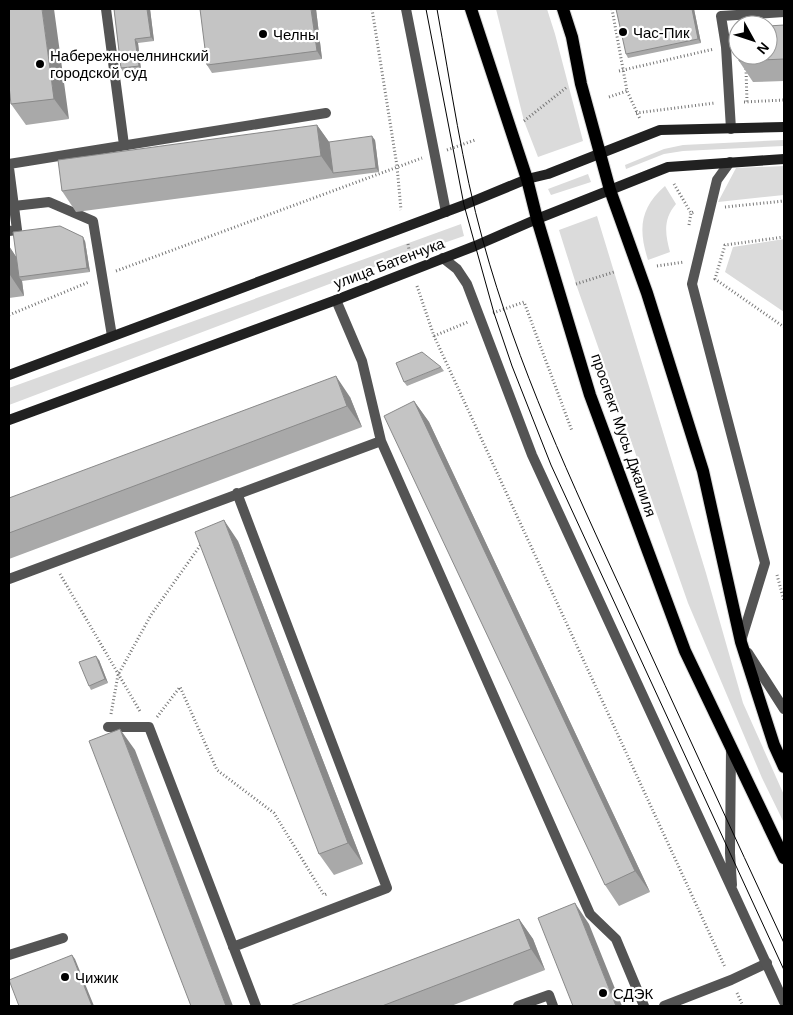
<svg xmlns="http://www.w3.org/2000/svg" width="793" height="1015" font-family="Arial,sans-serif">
<rect width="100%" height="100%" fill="#fff"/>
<path fill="#dbdbdb" d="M496,9h51l8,25 28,107 -45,16 -14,-36z
M784,140v6l-101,5 -19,3 -38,15 -1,-4 39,-16 19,-4z
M784,166v29l-66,7 18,-34z
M588,174l3,8 -40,13 -3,-6z
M665,186l11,18c-13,15 -11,30 -6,48l-22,8c-10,-31 -8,-52 17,-74z
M597,216l109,357 37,130 41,92v28l-22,-45 -74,-175 -112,-319 -17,-54z
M461,224l3,12 -87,30 -368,139v-17z
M784,239v73l-59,-40 8,-25z"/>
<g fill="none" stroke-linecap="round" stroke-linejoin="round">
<defs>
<path id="primary" d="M471,9l56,170 10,40 53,176 95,256 99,207
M563,9l9,28 9,47 29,106 37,103 56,178 38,171 33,103 10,22"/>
</defs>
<use href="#primary" stroke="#dbdbdb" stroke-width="14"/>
<path stroke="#767676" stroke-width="3" stroke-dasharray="1 2.5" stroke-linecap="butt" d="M372,9l25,157 4,44
M612,9l15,82 13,28
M746,69l1,33
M619,71l95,-22
M609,97l18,-6
M744,102l40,-2
M636,113l79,-10
M524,121l43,-34
M447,150l28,-10
M674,184l17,29 3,-1
M725,207l59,-6
M689,225l2,-12
M784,237l-59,8 -10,34 69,48
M408,244l2,11
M657,266l27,-4
M116,271l306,-113
M576,284l38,-12
M417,286l17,50 291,631
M493,313l31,-11 48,129
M9,315l80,-33
M434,336l34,-14
M60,574l81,139
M777,575l7,26
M111,714l7,-39 33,-60 51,-72
M157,717l23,-30 37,83 57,43 50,82 3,-1
M737,993l6,13"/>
<path stroke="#545454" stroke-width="10" d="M106,9l18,136
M731,129l-5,-82 -5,-31 63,-4
M730,162l-13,18 -25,104 73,279 -24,78
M9,164l317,-51
M9,168l8,62 -8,1
M14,206l35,-4 44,19 19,115
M336,300l26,61 19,80 209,473 26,25 28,67
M9,579l372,-138
M108,727h41l107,279
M233,947l154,-59 -150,-395
M9,955l54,-17
M518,1006l31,-11 4,11
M664,1006l67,-26 36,-17"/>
<path stroke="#545454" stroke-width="10" d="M406,9l40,203
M443,258l14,11 10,15 65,171 252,547
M748,653l36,56
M731,749l-1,104 2,32"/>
<path stroke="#212121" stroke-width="10" d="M9,375l455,-170 63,-26 21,-5 112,-44 124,-3
M9,420l327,-120 139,-54 62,-27 131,-52 116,-8"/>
<use href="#primary" stroke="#000" stroke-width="12"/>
<path stroke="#000" stroke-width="1" d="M426,9l38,196 30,108 18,53 39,99 233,505
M437,9c14,77 25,156 46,232 34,124 89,242 143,359 52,114 105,229 158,343"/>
</g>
<path fill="#a9a9a9" d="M9,9l60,110 -43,6 -15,-21z
M114,9h36l4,32 -16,2 3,27 -18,2 -2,-4z
M316,9l6,50 -110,14 -5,-8z
M694,9l7,34 -73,15 -2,-4z
M784,25v56l-31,1 -14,-21z
M317,125l12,17 46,-2 4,32 -303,40 -14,-21z
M85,241l5,31 -68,9 2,15 -15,2v-52l7,11z
M441,367l3,4 -37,15 -3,-4z
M350,397l12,30 -353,132v-61z
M414,401l15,21 221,470 -31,14 -14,-21z
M238,541l125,323 -29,11 -15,-21z
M99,660l9,23 -17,7 -2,-4z
M519,919l14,20 12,31 -94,36h-161z"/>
<path fill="#898989" d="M42,9h12l15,110 -15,-20z
M147,9h3l4,32 -3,-4z
M311,9h5l6,50 -5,-8z
M692,9h2l7,34 -3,-4z
M135,39l3,4 3,27 -2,-4z
M317,125l15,21 1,27 -12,-17z
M372,136l3,4 4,32 -3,-4z
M83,237l2,4 5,31 -3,-4z
M9,246l10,15v16l3,4 2,15 -14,-21 -1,-6z
M336,376l14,21 12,30 -15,-21z
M414,401l15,21 221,470 -15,-21z
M224,520l14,21 125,323 -15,-21z
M96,656l3,4 9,23 -3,-4z
M120,729l15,21 98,256h-7z
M575,903l14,21 33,82h-6z
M519,919l14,20 12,31 -14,-21z
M72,955l3,4 19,47h-2z"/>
<path fill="#c4c4c4" stroke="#898989" d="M9,9h33l12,90 -43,5 -2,-18z
M114,9h33l4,28 -16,2 4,27 -18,2z
M200,9h111l6,42 -110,14z
M616,9h76l6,30 -72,15z
M784,25v34l-45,2v-6h29v-29z
M737,27h1v18z
M317,125l4,31 -259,35 -4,-31z
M372,136l4,32 -43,5 -4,-31z
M60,226l23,11 4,31 -68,9 -6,-45z
M422,352l19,15 -37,15 -8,-19z
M336,376l11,30 -338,127v-35z
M414,401l221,470 -30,14 -221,-469z
M224,520l124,323 -29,11 -124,-322z
M96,656l9,23 -16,7 -10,-24z
M120,729l106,277h-35l-102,-265z
M575,903l41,103h-43l-35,-88z
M519,919l12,30 -149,57h-92z
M72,955l20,51h-73l-10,-26z"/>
<g fill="#000" stroke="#fff" stroke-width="2">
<circle cx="623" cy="32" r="5"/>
<circle cx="263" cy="34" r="5"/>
<circle cx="40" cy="64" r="5"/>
<circle cx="65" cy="977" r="5"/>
<circle cx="603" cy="993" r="5"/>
</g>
<g text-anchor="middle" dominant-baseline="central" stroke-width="4.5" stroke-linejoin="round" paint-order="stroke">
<g font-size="15" fill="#000" stroke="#fff" text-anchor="start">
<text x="633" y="32">Час-Пик</text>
<text x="273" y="34">Челны</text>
<text x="50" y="55">Набережночелнинский<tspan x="50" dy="17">городской суд</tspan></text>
<text x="75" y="977">Чижик</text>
<text x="613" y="993">СДЭК</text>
</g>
<g font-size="15" fill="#000" stroke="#fff">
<text transform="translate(389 263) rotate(-21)">улица Батенчука</text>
<text transform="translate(624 435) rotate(71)">проспект Мусы Джалиля</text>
</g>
</g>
<rect width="793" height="1015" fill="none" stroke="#000000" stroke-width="20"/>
<g transform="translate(753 40) rotate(130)"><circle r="24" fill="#ffffff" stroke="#999999"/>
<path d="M0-4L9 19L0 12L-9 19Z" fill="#000000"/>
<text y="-8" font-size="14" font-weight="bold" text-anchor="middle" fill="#000000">N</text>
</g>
</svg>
